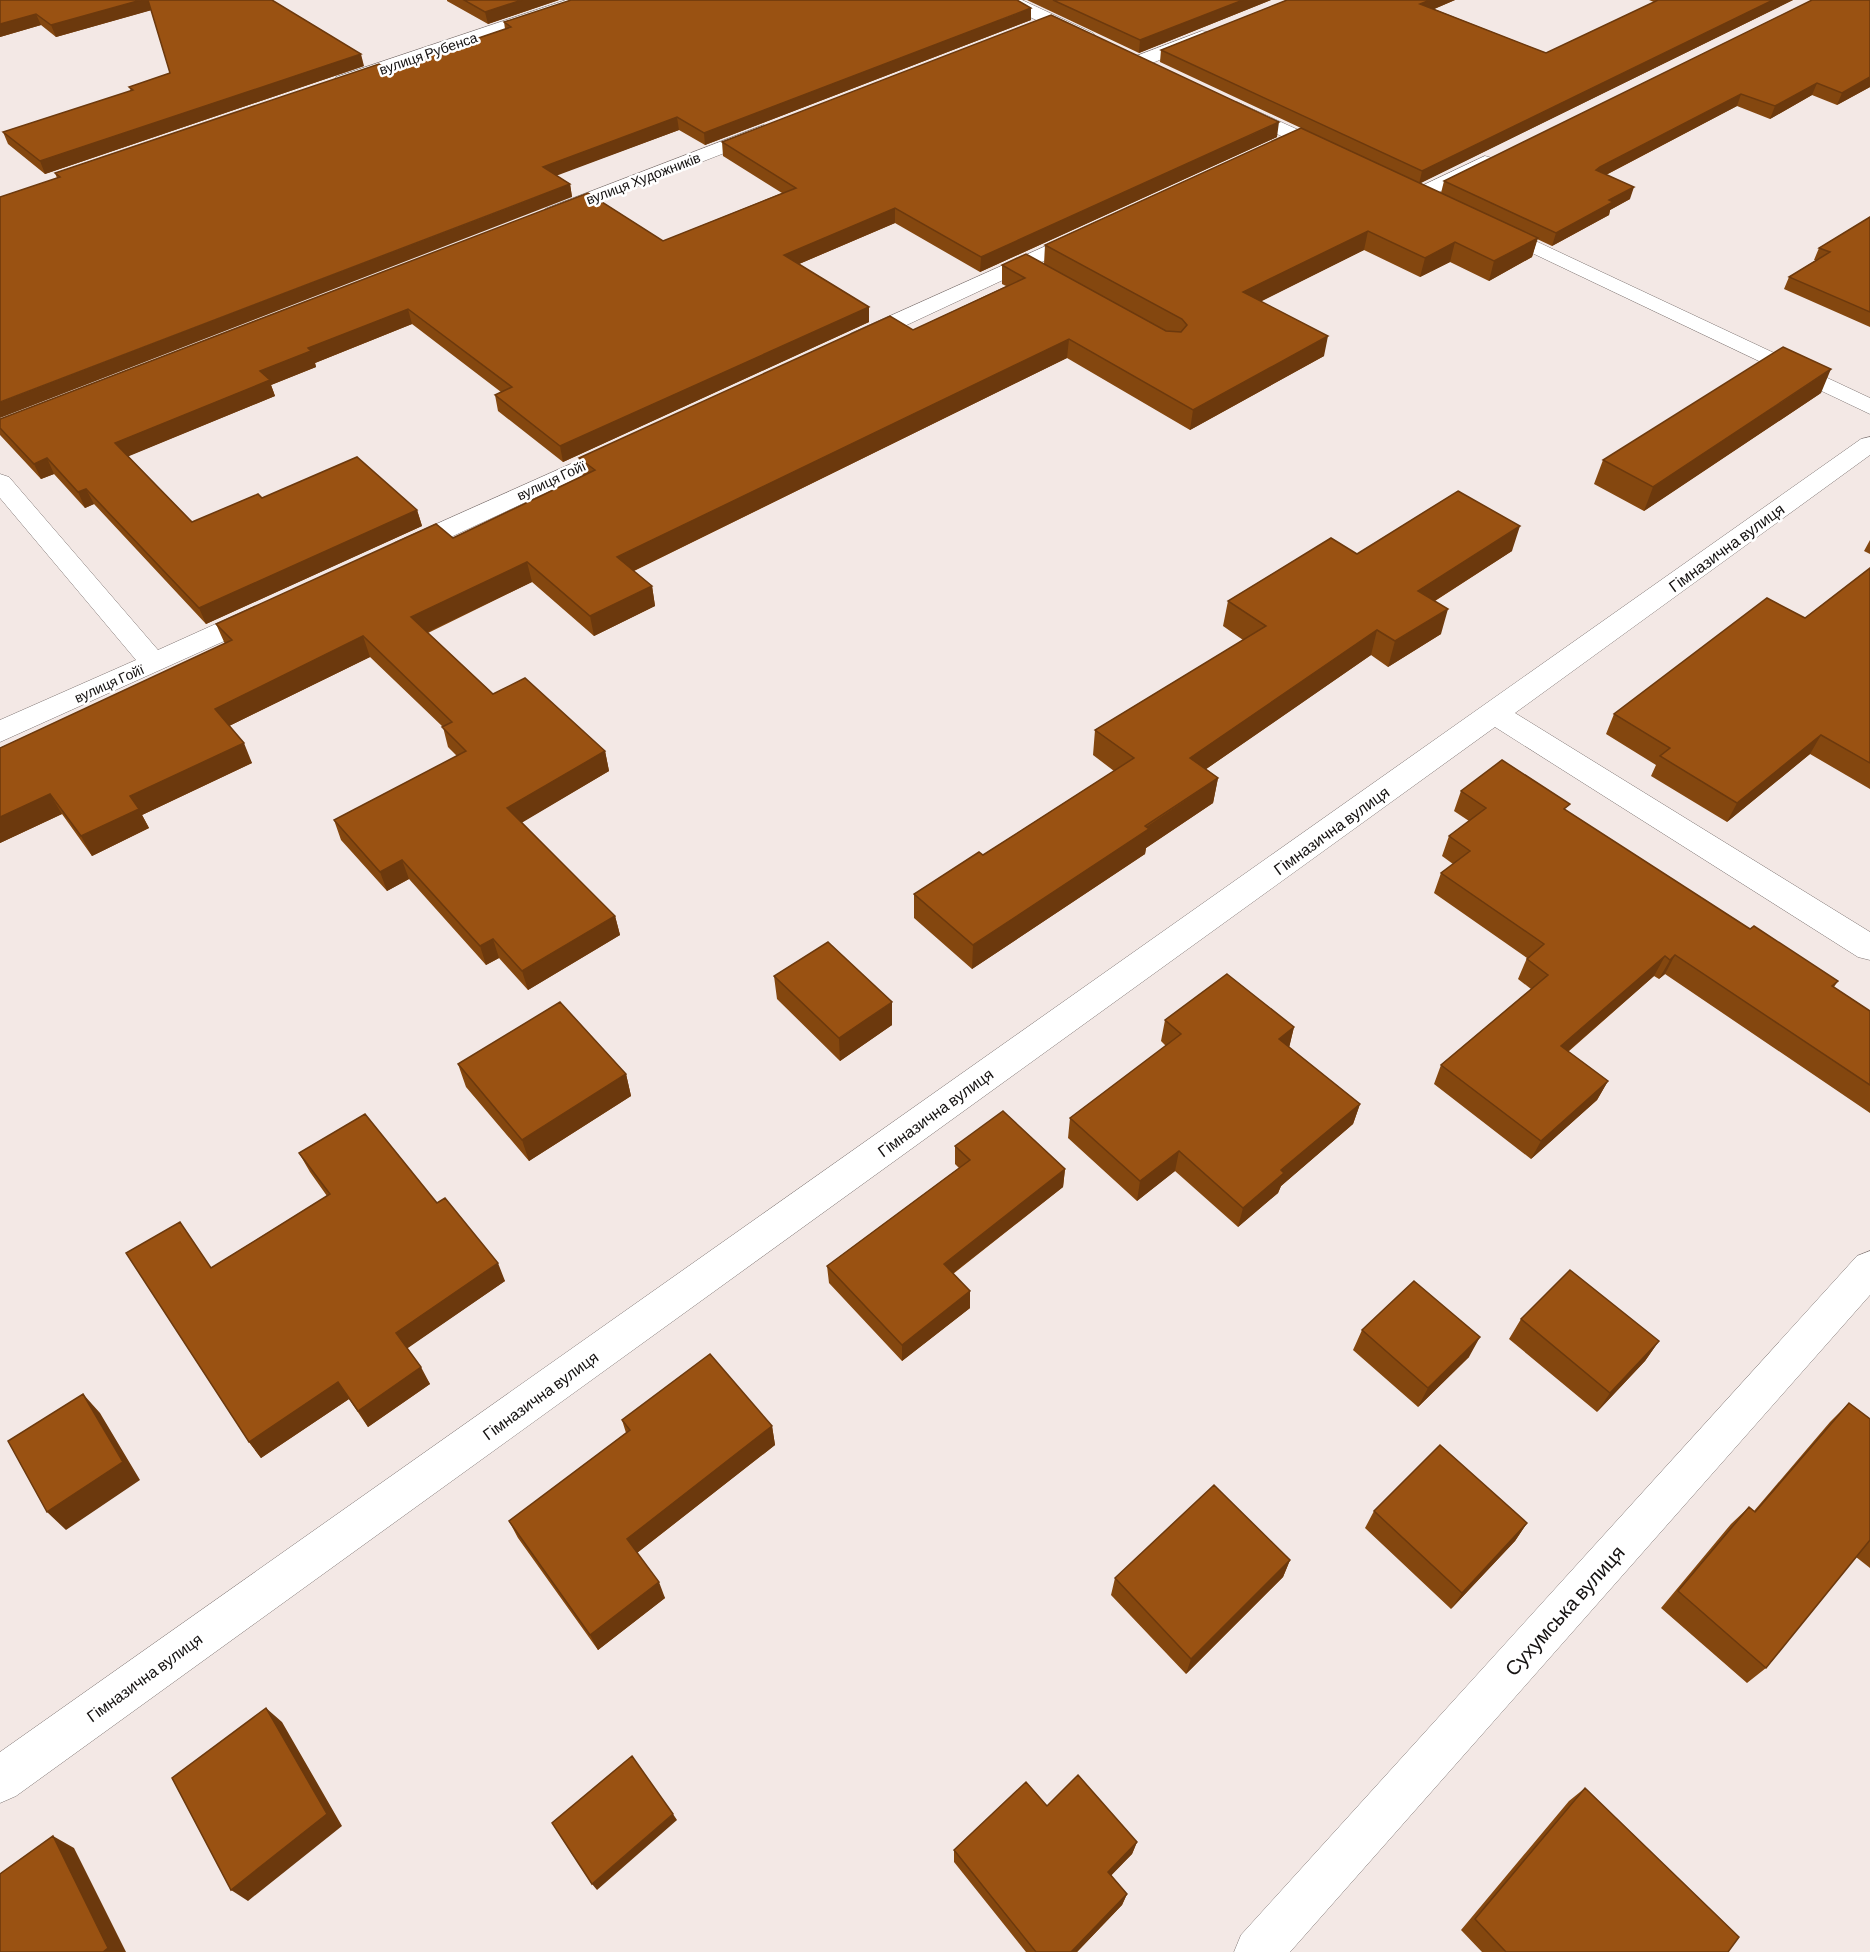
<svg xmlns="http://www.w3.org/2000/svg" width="1870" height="1952" font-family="Barlow,sans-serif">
<rect width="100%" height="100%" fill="#f3e8e5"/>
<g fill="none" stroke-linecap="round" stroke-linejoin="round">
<defs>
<path id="minor" d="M566,0h26l-3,4 -239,81h-14l-2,-4 2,-4z
M999,0h23l71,33 3,4 -3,4h-12l-79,-37z
M1202,31l6,1 3,4 -3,4 -63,26 -7,2 -9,-6 2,-4z
M1237,102l101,46 3,4 -3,4h-14l-94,-44 -3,-4z
M764,125l10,6 -3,4 -212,82h-14l-3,-4 3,-4z
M1485,156l7,2 3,4 -3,4 -63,31h-14l-3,-4 3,-4z
M1495,222l375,176v16l-382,-182 -4,-4 4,-4z
M1086,228l7,2 4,4 -4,4 -227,106h-16l-3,-5 3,-5z
M1870,437v18l-355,258 355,219v28l-12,-3 -363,-230 -1479,1069 -16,7v-51l1861,-1313z
M620,442l9,2 3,5 -3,5 -217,101 -9,2 -9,-2 -4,-6 4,-6z
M0,474l9,3 149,173 93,-42 10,-3 10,3 4,6 -4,6 -271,122v-22l136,-60 -136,-162z
M1870,1251v44l-580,657h-56l7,-17 616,-679z"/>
</defs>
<use href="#minor" stroke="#7e7472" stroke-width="1"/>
<use href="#minor" fill="#fff" fill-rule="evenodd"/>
</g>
<path fill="#84470f" d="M0,0l276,2 88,64 -319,108 -37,-30 -5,-12 128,-41 -2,-4 41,-14 -19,-63 -95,27 -15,-12 -41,12z
M447,0h112l-71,24 -41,-23z
M1027,0h244l-132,53z
M1287,0h168l-21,9 112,44 108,-51 -5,-2h144l-373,183 21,10 3,-12 368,-181 58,87 -33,18 -25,-10 -42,24 -33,-13 -131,69 24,24 -20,11 -1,5 -57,31 -15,-7 -5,18 -43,24 -39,-19 -30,15 -56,-27 -103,51 63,55 -134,74 -123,-72 -433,213 18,15 3,20 -61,30 -62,-54 -104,51 65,61 112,57 4,20 -87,51 93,94 5,19 -92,55 -29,-32 -13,7 -77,-86 -22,12 -46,-51 -7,-20 123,-64 -9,-9 -5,-20 -73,-70 -141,69 23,37 -110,52 7,13 -57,28 -30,-42 -62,29v-95l225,-104 -9,-20 237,-86 130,-62 -4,-18 334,-128 93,-44 -4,-2v-19l42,-1 1,-19 256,-117 -141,-66 1,-12z
M1031,20l-326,125 -26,-15 -123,45 14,9 2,13 -515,-19 -2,-5 332,-104 118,-40 -1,-7z
M1277,137l-297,135 -85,-49 -96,41 70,43v15l-306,140 -65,-51 -3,-16 6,-3 -89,-68 -97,39 1,4 -45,18 4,11 -147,60 64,66 70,-24 155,12 5,16 -216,98 -112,-120 -9,4 -31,-34 -13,5 -41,-44v-7l588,-235 75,48 119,-48 -59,-37 -1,-14z
M1870,217v110l-86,-38 5,-12 27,-17h-2l5,-12z
M1821,393l-177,118 -50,-27 9,-24z
M1870,540v14l-6,-3z
M1512,551l-77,50 6,33 -53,33 -17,-12 -165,114 12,9 -5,25 -67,45 -1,6 -173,115 -58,-51v-24l69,-39 131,-84 -21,-16 2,-25 148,-90 -20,-14 5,-25 129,-47z
M1870,568v221l-60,-35 -83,68 -76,-46 5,-11 -50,-31 8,-20 191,-96z
M1461,791l106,20 183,118 88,52 -4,6 36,24v102l-205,-139 -6,5 -5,-3 -86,76 40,29 -11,19 -66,59 -97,-75 7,-19 90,-76 -13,-10 9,-21 -93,-65 7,-20 12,-9 -11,-8 7,-20 20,-15 -15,-10z
M774,976l118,49 -52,36 -63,-62z
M1165,1020l129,7 -5,20 71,57 -7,20 -72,62 -3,7 -40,34 -63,-56 -38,30 -69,-63 2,-20 96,-72 -5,-5z
M458,1064l168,10 5,22 -102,65 -63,-74z
M955,1146l110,23 -2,18 -110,87 17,17v17l-68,53 -73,-78 -2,-17 132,-98 -4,-4z
M299,1153l138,50 68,78 -98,67 23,36 -62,43 -19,-28 -88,59 -12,-16 -38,-174 116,-72 -17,-24z
M1521,1319l138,22 -14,20 -48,51 -88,-73z
M1362,1330l107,27 -51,50 -65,-57z
M1849,1403l21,16v149l-14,-11 -90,111 -19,15 -86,-75 70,-84 18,-17 5,4 76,-89z
M622,1420l150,6 3,19 -138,108 28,45 -67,52 -80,-112 -9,-17 117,-88z
M1374,1511l153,12 -12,18 -64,68 -86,-81z
M1290,1560l-7,17 -97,97 -75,-79 4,-17z
M1585,1788l143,164h-246l-21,-22 108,-129z
M1047,1806l90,36 -5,12 -21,21 16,19 -5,11 -45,47h-51l-72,-90v-12z"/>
<path fill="#6c390d" d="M141,0h7l4,10 -96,27 -5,-12z
M522,0h37l-71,24 -3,-12z
M1243,0h28l-132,53 1,-13z
M1430,0h25l-37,16 2,-12z
M1773,0h20l-374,184 3,-13z
M1031,8v12l-326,125 -1,-12z
M36,14l5,11 -41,12v-13z
M361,54l3,12 -319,108 -5,-13z
M1870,77v10l-33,18 5,-12z
M1817,83l-5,12 -42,24 5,-13z
M1741,94l-4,12 -141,74v-10l4,-3z
M677,117l2,13 -134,50 -2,-13z
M1279,122l-2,15 -297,135 1,-15z
M570,184l2,13 -572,221v-16z
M1634,187l-4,12 -20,11 -1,5 -57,31 4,-13 53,-33z
M895,208v15l-110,47 -1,-15z
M1368,231l-4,19 -124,62 3,-20z
M1538,238l-6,19 -43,24 5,-20z
M1455,242l-5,20 -30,15 5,-19z
M869,307v15l-306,140 -3,-16z
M408,309l4,15 -97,39 1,4 -45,18 4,11 -153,63 -7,-16 193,-95z
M1328,336l-4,20 -134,74 3,-20z
M1069,339l-2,19 -446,219 -4,-20z
M1831,369l-10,24 -177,118 9,-24z
M47,458l7,16 -13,5 -7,-15z
M86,489l8,15 -9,4 -7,-16z
M417,510l5,16 -216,98 -7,-16z
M1520,526l-8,25 -101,65 7,-25z
M527,562l5,20 -115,55 -6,-20z
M652,586l3,20 -61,30 -4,-20z
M1448,609l-7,25 -53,33 7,-26z
M1377,630l-6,25 -185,128 4,-25z
M363,636l7,21 -147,72 -8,-20z
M1821,735l-11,19 -83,68 10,-19z
M244,743l8,20 -110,52 7,13 -57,28 -11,-20 49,-40z
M605,751l4,20 -96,57 -6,-20z
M1218,778l-5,25 -67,45 -1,6 -173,115 1,-24z
M50,794l12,20 -62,29v-26z
M402,860l7,19 -22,12 -7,-19z
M615,916l5,19 -92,55 -6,-19z
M493,939l6,19 -13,7 -6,-19z
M1675,955l-10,19 -6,5 11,-19z
M1665,956l-11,20 -103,90 10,-20z
M892,1002v23l-52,36 -1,-23z
M1294,1027l-5,21 -10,-9z
M626,1074l5,22 -102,65 -7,-21z
M1608,1081l-11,19 -66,59 10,-18z
M1360,1104l-7,20 -72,62 -3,7 -40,34 5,-19 38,-38z
M1179,1151l-4,20 -38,30 3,-20z
M1065,1169l-2,18 -120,94 1,-17z
M498,1263l7,18 -100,69 -9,-17z
M970,1291v17l-68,53v-16z
M1480,1337l-11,20 -51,50 10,-19z
M1659,1341l-14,20 -48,51 13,-19z
M421,1367l9,17 -62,43 -10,-16z
M338,1382l11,17 -88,59 -12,-16z
M83,1394l17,19 40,67 -74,50 -19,-18z
M772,1426l3,19 -142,111 -6,-17z
M1527,1523l-12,18 -64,68 11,-16z
M1290,1560l-7,17 -97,97 5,-15z
M659,1582l6,16 -67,52 -8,-15z
M266,1708l16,14 60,104 -94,75 -17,-11z
M673,1814l4,6 -80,70 -5,-6z
M53,1836l21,12 52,104h-23z
M1137,1842l-5,12 -28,29 4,-11z
M1127,1894l-5,11 -45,47h-6z"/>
<path fill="#9a5212" stroke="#6c390d" stroke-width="1.5" d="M0,0h141l-90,25 -15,-11 -36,10z
M148,0h124l89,54 -321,107 -37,-29 130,-42 -4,-3 41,-14z
M464,0h58l-37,12z
M571,0h446l14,8 -327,125 -27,-16 -134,50 27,17 -570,218v-205l60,-20 -5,-4 324,-109 8,5 124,-42 -7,-5z
M1053,0h190l-103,40z
M1287,0h143l-10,4 126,49 112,-53h115l-351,171 -261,-121z
M1812,0h58v77l-28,16 -25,-10 -42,23 -34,-12 -141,73 -4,3 38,17 -25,13 4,2 -57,31 -112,-52z
M1051,15l228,107 -298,135 -86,-49 -111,47 85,52 -309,139 -65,-51 17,-8 -104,-78 -100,39 3,3 -51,20 10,9 -155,63 77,79 66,-28 4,4 95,-41 60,53 -218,98 -113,-119 -8,3 -31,-34 -13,6 -34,-36v-9l588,-226 75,48 133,-53 -74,-46z
M1301,128l237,110 -44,23 -39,-19 -30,16 -57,-27 -125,61 85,44 -135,74 -124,-71 -452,218 35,29 -62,30 -63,-54 -116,55 82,77 32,-16 80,73 -98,57 108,108 -93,55 -29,-32 -13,7 -78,-86 -22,12 -46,-52 132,-69 -24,-24 10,-5 -89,-86 -148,73 29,34 -114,53 9,13 -58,27 -31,-42 -50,23v-69l232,-108 -16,-16 220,-100 17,14 142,-68 -16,-12 311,-142 23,14 112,-52 -23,-13 24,-11 140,77 15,1 6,-7 -5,-6 -137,-74z
M1870,217v95l-81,-35 41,-25 -11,-4z
M1783,347l48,22 -178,118 -50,-27z
M1458,491l62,35 -102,65 30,18 -53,32 -18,-11 -187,128 28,20 -73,48 4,3 -176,116 -59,-51 65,-42 4,3 151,-97 -39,-28 171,-104 -38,-25 103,-63 26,16z
M1870,568v195l-49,-28 -84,68 -77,-47 10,-8 -56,-34 153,-116 38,20z
M1502,760l68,44 -6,5 186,120 4,-3 84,55 -6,5 38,25v74l-195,-130 -5,5 -5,-4 -104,90 47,35 -67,60 -100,-76 107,-90 -21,-16 17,-15 -103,-71 29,-22 -21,-15 37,-28 -25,-17z
M828,942l64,60 -53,36 -65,-62z
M1227,974l67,53 -15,12 81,65 -79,66 3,3 -41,35 -64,-57 -39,30 -70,-63 111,-84 -16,-14z
M560,1002l66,72 -104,66 -64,-76z
M1003,1111l62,58 -121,95 26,27 -68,54 -75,-79 143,-106 -15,-14z
M365,1114l72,89 8,-5 53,65 -102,70 25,34 -63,44 -20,-29 -89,60 -123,-189 54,-31 31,46 119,-74 -31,-41z
M1570,1270l89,71 -49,52 -89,-74z
M1414,1281l66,56 -52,51 -66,-58z
M710,1354l62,72 -145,113 32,43 -69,53 -81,-114 121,-91 -8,-10z
M83,1394l40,68 -76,50 -39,-71z
M1849,1403l21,16v121l-104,128 -88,-77 71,-84 6,5z
M1440,1445l87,78 -65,70 -88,-82z
M1214,1485l76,75 -99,99 -76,-81z
M266,1708l61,106 -96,76 -59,-112z
M632,1756l41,58 -81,70 -40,-61z
M1078,1775l59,67 -29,30 19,22 -56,58h-35l-82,-102 72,-68 21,24z
M1585,1788l154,149 -11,15h-222l-31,-33z
M53,1836l55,112 -5,4h-103v-78z"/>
<g text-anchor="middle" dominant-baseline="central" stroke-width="5" stroke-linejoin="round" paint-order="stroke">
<g font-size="14" fill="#151211" stroke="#fff">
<text transform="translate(428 53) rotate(-19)">вулиця Рубенса</text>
<text transform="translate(643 178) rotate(-21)">вулиця Художників</text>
<text transform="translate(551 480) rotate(-25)">вулиця Гойї</text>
<text transform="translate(109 683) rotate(-24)">вулиця Гойї</text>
</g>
<g font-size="16" fill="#151211" stroke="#fff">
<text transform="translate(1726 547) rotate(-36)">Гімназична вулиця</text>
<text transform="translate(1331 830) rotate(-36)">Гімназична вулиця</text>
<text transform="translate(935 1112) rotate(-36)">Гімназична вулиця</text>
<text transform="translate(540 1395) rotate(-36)">Гімназична вулиця</text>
<text transform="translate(144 1677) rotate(-36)">Гімназична вулиця</text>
</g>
<g font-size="20" fill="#151211" stroke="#fff">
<text transform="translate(1564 1610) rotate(-48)">Сухумська вулиця</text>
</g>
</g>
</svg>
